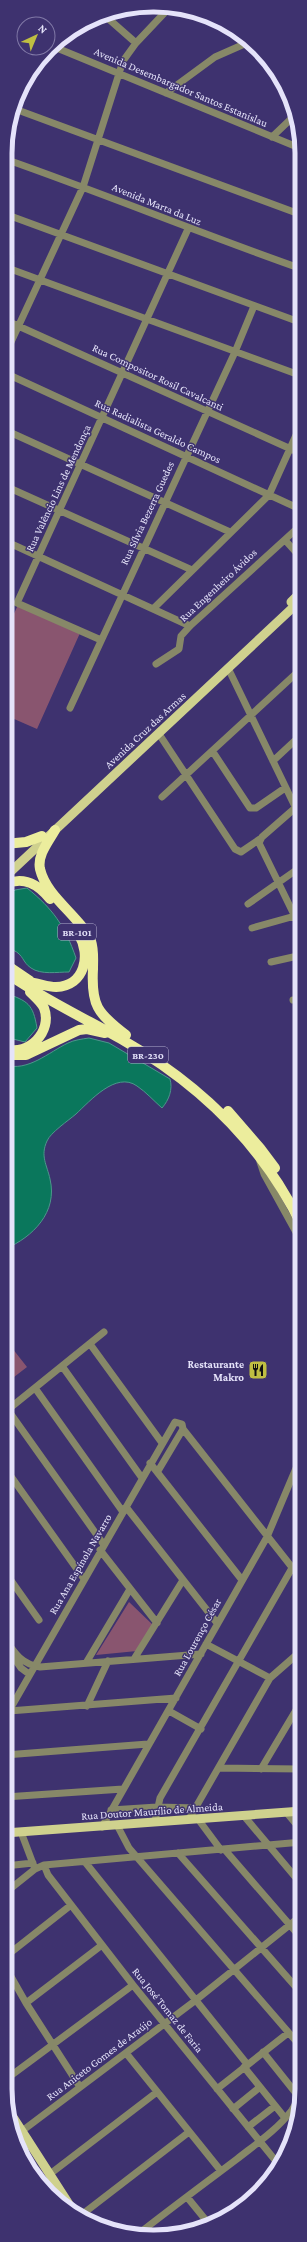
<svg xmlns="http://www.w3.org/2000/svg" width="307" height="2242" font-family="'Crimson Pro',serif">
<rect width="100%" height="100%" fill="#3e326f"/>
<path fill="#89556f" d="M18,605l62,28 -43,96 -32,-14v-82z
M5,1339l22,28 -22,17z
M129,1602l24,23 -16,26 -41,4z"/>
<path fill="#0a775c" stroke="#4c978b" d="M27,888c26,21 38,38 49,70l-7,14c-12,0 -28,3 -38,-4 -9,-6 -7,-13 -18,-18l-8,3v-53l10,-10z
M5,993c23,8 28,11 32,35l-12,14 -20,-5z
M89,1038l20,5 61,36c3,10 -1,21 -8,29 -8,-7 -16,-16 -25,-22 -21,-15 -47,15 -61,28 -7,6 -26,19 -29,27 -7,15 0,24 3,38 8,33 -17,58 -45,70v-184c23,7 44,-13 63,-22 6,-3 14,-4 21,-5z"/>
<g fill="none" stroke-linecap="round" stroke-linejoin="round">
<path stroke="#878868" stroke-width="7" d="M103,14l33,29
M52,46l250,103
M166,93l49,-36 34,-15
M15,109l287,106
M272,137l22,-21
M5,159c100,35 197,75 297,110
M5,214l297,109
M5,267l297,109
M5,320l297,134
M5,355l78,-168 40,-126 13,-18 34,-36
M5,373l297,137
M5,430l225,102
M5,486l187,84
M285,540l17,19
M5,541l185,85
M295,605l7,13
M154,608l115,-113 33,-73
M101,640l-84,-37 171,-374
M156,664l23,-15 2,-13 9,-10 112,-102
M228,668l74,153
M70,708l165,-356 19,-46
M159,734l76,115 6,3 19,-13
M213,752l37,56h6l29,-20
M273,761l29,-27
M162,797l140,-129
M302,802l-40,35 -3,6 43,88
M248,904l54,-38
M252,928l50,-14
M271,962l31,-7
M293,1000l9,-1
M302,1160l-2,3 2,5
M260,1162l4,12 38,69
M295,1200l7,2
M90,1344l72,99
M62,1366l80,112
M35,1388l88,124
M8,1410l96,135
M5,1412l99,-80
M150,1463l92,117
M5,1468l79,111
M158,1471l25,-42
M126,1507l91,116
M100,1550l57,73
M5,1572l34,48
M5,1639c10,15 17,25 35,28l161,-13
M206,1644l64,34
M14,1658l7,10 8,6
M134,1659l49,-79
M86,1663l44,-74
M87,1706l21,-45
M9,1711l167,-13
M169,1711l32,18
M5,1718l170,-296 7,2 1,5 119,151
M5,1755l143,-11
M219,1768l83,1
M261,1769l41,-69
M5,1797l118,-8
M111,1810l46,-3 40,1
M286,1812l16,19
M244,1816l58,69
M189,1819l81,-141 32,-28
M198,1819l23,31
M155,1821l5,-23 132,-230
M117,1825l12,23 173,200
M102,1827l165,-290 35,-83
M21,1832l14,37
M225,1850l77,89
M178,1853l124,141
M85,1862l162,202
M44,1865l4,10 85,110 146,180
M5,1866l28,-3
M5,1893l30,-24 9,-4 258,-23
M5,1957l66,-52
M5,1966l21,37 54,84
M26,2003l76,-58
M263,2052l36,45
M126,2053l95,118
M244,2067l41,51
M5,2080l128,-95
M217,2089l71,-56
M233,2109l27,-22
M248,2127l27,-21
M22,2131l174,-131 106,-85
M17,2146l11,-7
M50,2174l107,-82
M187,2197l22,27
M80,2216l109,-84
M137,2235c33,-26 67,-51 100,-76 19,-15 40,-29 55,-49 15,-22 -1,-35 10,-51"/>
<path stroke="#cfd18e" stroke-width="9" d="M291,602l11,-11
M5,877l297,-278
M5,1833l297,-22
M9,2111l65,101"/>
<path stroke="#eced9d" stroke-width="10" d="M55,830c-6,11 -18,25 -15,39 7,29 39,46 51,72 3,9 2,18 2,28 -2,36 4,44 33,66
M5,844l21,-2 16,-6
M5,884c19,-8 33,0 45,15
M5,964l25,17
M5,972c36,26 78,45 116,67 77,44 142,106 181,187
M34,983c7,1 14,4 22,4 29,-1 35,-32 23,-52
M6,1049c22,7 47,-17 38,-41 -3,-6 -9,-11 -14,-16
M5,1055h21l53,-25 8,-1 18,4
M228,1111l32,37 15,20"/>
</g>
<defs>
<symbol id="restaurant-square" viewBox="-11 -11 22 22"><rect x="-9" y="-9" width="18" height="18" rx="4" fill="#bfbe42" stroke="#3e326f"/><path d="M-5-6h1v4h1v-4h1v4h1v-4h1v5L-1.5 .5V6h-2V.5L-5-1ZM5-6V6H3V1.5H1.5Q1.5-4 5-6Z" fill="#111"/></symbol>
</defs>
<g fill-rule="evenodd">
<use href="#restaurant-square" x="247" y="1359" width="22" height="22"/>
</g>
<g text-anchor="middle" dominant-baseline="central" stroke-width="3" stroke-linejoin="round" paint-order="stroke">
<g fill="#3e326f" stroke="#b3aed0" stroke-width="1">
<rect x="58" y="924" width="38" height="16" rx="3"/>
<rect x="128" y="1047" width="40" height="16" rx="3"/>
</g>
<g font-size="10" font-weight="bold" fill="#e5e3fa">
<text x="77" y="932">BR-101</text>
<text x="148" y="1055">BR-230</text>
</g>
<g font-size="11" fill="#e5e3fa" stroke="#3e326f">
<text transform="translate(181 87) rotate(23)">Avenida Desembargador Santos Estanislau</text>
<text transform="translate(157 204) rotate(22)">Avenida Marta da Luz</text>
<text transform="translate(158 377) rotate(25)">Rua Compositor Rosil Cavalcanti</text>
<text transform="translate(158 431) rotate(25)">Rua Radialista Geraldo Campos</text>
<text transform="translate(58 488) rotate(-65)">Rua Valêncio Lins de Mendonça</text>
<text transform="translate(147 513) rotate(-65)">Rua Sílvia Bezerra Guedes</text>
<text transform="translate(218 585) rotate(-43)">Rua Engenheiro Ávidos</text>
<text transform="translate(145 730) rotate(-43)">Avenida Cruz das Armas</text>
<text transform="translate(80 1564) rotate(-60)">Rua Ana Espínola Navarro</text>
<text transform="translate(197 1637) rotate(-61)">Rua Lourenço César</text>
<text transform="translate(152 1811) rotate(-4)">Rua Doutor Maurílio de Almeida</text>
<text transform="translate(168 2010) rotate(51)">Rua José Tomaz de Faria</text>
<text transform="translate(99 2059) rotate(-37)">Rua Aniceto Gomes de Araújo</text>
</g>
<g font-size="11" font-weight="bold" fill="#e5e3fa" stroke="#3e326f" text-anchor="end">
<text x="244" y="1364">Restaurante<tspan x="244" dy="13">Makro</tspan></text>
</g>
</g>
<path d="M0 0H307V2242H0ZM153 12H154A141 141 0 0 1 295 153V2089A141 141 0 0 1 154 2230H153A141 141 0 0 1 12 2089V153A141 141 0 0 1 153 12Z" fill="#3e326f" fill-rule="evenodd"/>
<path fill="none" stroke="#e5e3fa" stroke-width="5" d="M153 12H154A141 141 0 0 1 295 153V2089A141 141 0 0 1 154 2230H153A141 141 0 0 1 12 2089V153A141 141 0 0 1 153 12Z"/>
<g transform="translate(36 36) rotate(44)"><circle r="19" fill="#3e326f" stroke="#8179a7"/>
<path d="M0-3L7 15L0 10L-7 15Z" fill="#bfbe42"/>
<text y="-6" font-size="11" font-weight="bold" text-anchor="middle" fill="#e5e3fa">N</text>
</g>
</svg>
